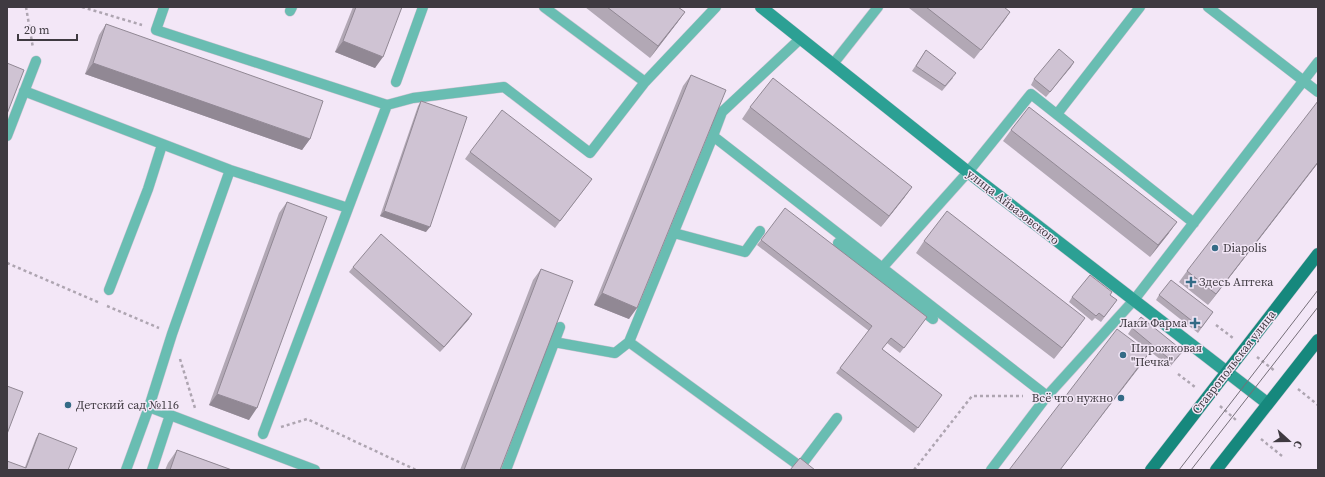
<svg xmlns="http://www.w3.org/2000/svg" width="1325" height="477" font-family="'Source Serif 4',serif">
<rect width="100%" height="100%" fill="#f3e7f7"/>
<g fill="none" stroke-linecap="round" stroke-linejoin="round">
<defs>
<path id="lane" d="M164,7l-8,23 231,75 26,-7 91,-11 86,66 55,-71 71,-75
M544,7l101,75
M1208,7l110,85
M290,11l2,-4
M833,64l45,-57
M396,82l27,-75
M24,91l206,79 118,38
M1057,114l83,-107
M7,136l29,-75
M713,136l334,260
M674,233l71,19 15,-21
M838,243l95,76
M882,268l86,-96 63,-78 163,129
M109,290l39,-101 14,-44
M554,342l61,11 14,-11 84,-206 9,-24 78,-73
M629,342l176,128
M149,407l166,63
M263,434l124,-329
M800,467l37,-49
M126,470l23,-63 23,-73 58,-164
M152,470l18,-55
M506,470l54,-143
M991,470l56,-74 87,-96 184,-238"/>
<path id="secondary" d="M761,7l207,165 299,231"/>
<path id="primary" d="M1151,470l167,-216
M1216,470l102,-130"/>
</defs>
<use href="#lane" stroke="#cfc4d3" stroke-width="11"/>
<use href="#secondary" stroke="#cfc4d3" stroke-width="13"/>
<use href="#primary" stroke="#cfc4d3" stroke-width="13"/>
<path stroke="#aea5b1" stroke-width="2.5" stroke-dasharray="3 3" stroke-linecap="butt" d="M26,7l7,41
M82,7l60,18
M7,263l93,40
M107,306l52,22
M1216,325l17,13
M1257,357l18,14
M180,359l15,49
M1178,374l17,13
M1298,389l20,16
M1220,406l16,14
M281,427l26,-8 109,51
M1261,439l21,17
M914,470l58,-74h51"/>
<use href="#lane" stroke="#69bdb2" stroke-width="10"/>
<use href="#secondary" stroke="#2ca094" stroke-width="12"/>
<use href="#primary" stroke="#16887d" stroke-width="12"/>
<path stroke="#756e78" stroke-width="1" d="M1179,470l139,-180
M1191,470l127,-163"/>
</g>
<path fill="#b2a8b5" d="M353,7h49l-27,61 -40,-16z
M585,7h93l7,5 -8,11 -27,35z
M910,7h94l6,5 -36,47 -65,-51z
M106,24l204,115 -8,11 -217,-76 14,-39z
M926,50l27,28 -11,13 -30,-20z
M1074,62l-28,35 -15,-12 3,-6z
M691,75l-62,244 -35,-14 89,-219z
M421,101l5,131 -46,-16 38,-110z
M750,107l162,80 -8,11 -23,29 -139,-108z
M1011,130l158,103 -19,24 -147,-116z
M470,152l122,27 -37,49 -90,-69z
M1318,163l-110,142 -29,-23 8,-11z
M287,202l-38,218 -40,-15 70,-192z
M761,240l166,77 -27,36 -13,-10 -5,6 60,46 -28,38 -78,-60 33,-42 -112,-86z
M924,241l153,88 -23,30 -138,-106z
M353,267l116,52 -29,33 -91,-80z
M541,269l-41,201h-40l73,-190z
M1110,295l7,5 -16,22 -6,-4 -3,3 -23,-19 3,-5z
M1159,295l54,17 -15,21 -42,-33z
M1132,328l47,28 -9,11 -42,-33z
M39,433l29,37h-61l18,-3 11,-29z
M177,450l55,20h-67l3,-7z"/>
<path fill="#918894" d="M685,12l-8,11 -27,35 8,-12z
M1010,12l-6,9 -30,38 7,-9z
M343,41l40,16 -8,11 -40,-16z
M1074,62l-3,5 -25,30z
M93,63l217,76 -8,11 -217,-76z
M1318,162v1l-110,142 8,-11z
M912,187l-8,11 -23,29 8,-11z
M384,211l46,16 -4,5 -46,-16z
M1177,222l-8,11 -19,24 8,-12z
M602,293l35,15 -8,11 -35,-14z
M472,314l-3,5 -29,33 4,-5z
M1085,318l-8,11 -23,30 8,-11z
M1149,353l-8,12 -81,105z
M217,394l40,14 -8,12 -40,-15z"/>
<path fill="#cfc3d3" stroke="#918894" d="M356,7h46l-19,50 -40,-16z
M607,7h71l7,5 -27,34z
M926,7h78l6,5 -29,38z
M106,24l217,77 -13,38 -217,-76z
M1059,49l15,13 -24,30 -16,-13z
M926,50l30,23 -11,13 -29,-20z
M7,63l17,7 -17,44z
M691,75l35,15 -89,218 -35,-15z
M773,78l139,109 -23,29 -139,-109z
M421,101l46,16 -37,110 -46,-16z
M1318,101v61l-102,132 -29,-23z
M1029,107l148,115 -19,23 -147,-115z
M502,110l90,69 -32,42 -90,-69z
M287,202l40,15 -70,191 -40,-14z
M785,208l142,109 -23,31 -13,-10 -9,11 60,46 -24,33 -78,-60 32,-42 -111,-86z
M947,211l138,107 -23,30 -138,-107z
M381,234l91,80 -28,33 -91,-80z
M541,269l32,12 -73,189h-36z
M1090,275l22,17 -2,3 7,5 -13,17 -5,-4 -3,3 -24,-19z
M1171,280l42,32 -12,16 -42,-33z
M1141,317l42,34 -10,11 -41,-34z
M1117,329l32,24 -89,117h-51z
M7,386l16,6 -16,42z
M39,433l38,15 -9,22h-61v-9l19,7z
M177,450l55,20h-62z
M800,458l15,12h-25z"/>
<g fill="#346b86" stroke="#f3e7f7" stroke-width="1.5">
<circle cx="1215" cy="248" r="4"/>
<path d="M1189 276h4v4h4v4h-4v4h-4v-4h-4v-4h4z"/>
<path d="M1193 317h4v4h4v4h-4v4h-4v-4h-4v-4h4z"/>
<circle cx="1123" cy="355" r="4"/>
<circle cx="1121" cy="398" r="4"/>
<circle cx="68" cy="405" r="4"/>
</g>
<g text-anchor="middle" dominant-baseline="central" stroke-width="3" stroke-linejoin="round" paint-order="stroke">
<g font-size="12" fill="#3f3a41" stroke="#f3e7f7">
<text transform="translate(1013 207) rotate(38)">улица Айвазовского</text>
<text transform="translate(1234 362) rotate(-52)">Ставропольская улица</text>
</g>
<g font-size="12" fill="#3f3a41" stroke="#f3e7f7" text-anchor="start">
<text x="1223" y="248">Diapolis</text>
<text x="1199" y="282">Здесь Аптека</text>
<text x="1187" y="323" text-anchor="end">Лаки Фарма</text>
<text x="1131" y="348">Пирожковая<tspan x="1131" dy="14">"Печка"</tspan></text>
<text x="1113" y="398" text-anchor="end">Всё что нужно</text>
<text x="76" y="405">Детский сад №116</text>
</g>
</g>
<rect width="1325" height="477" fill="none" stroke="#3f3a41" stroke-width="16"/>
<g transform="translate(1289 441) rotate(111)" stroke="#f3e7f7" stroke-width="3" paint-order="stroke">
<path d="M0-3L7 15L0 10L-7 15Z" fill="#3f3a41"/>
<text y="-6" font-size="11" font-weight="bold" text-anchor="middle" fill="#3f3a41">С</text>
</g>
<path d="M18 34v6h59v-6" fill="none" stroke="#3f3a41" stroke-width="2"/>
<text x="24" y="34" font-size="12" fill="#3f3a41" stroke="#f3e7f7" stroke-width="3" paint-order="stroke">20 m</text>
</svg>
